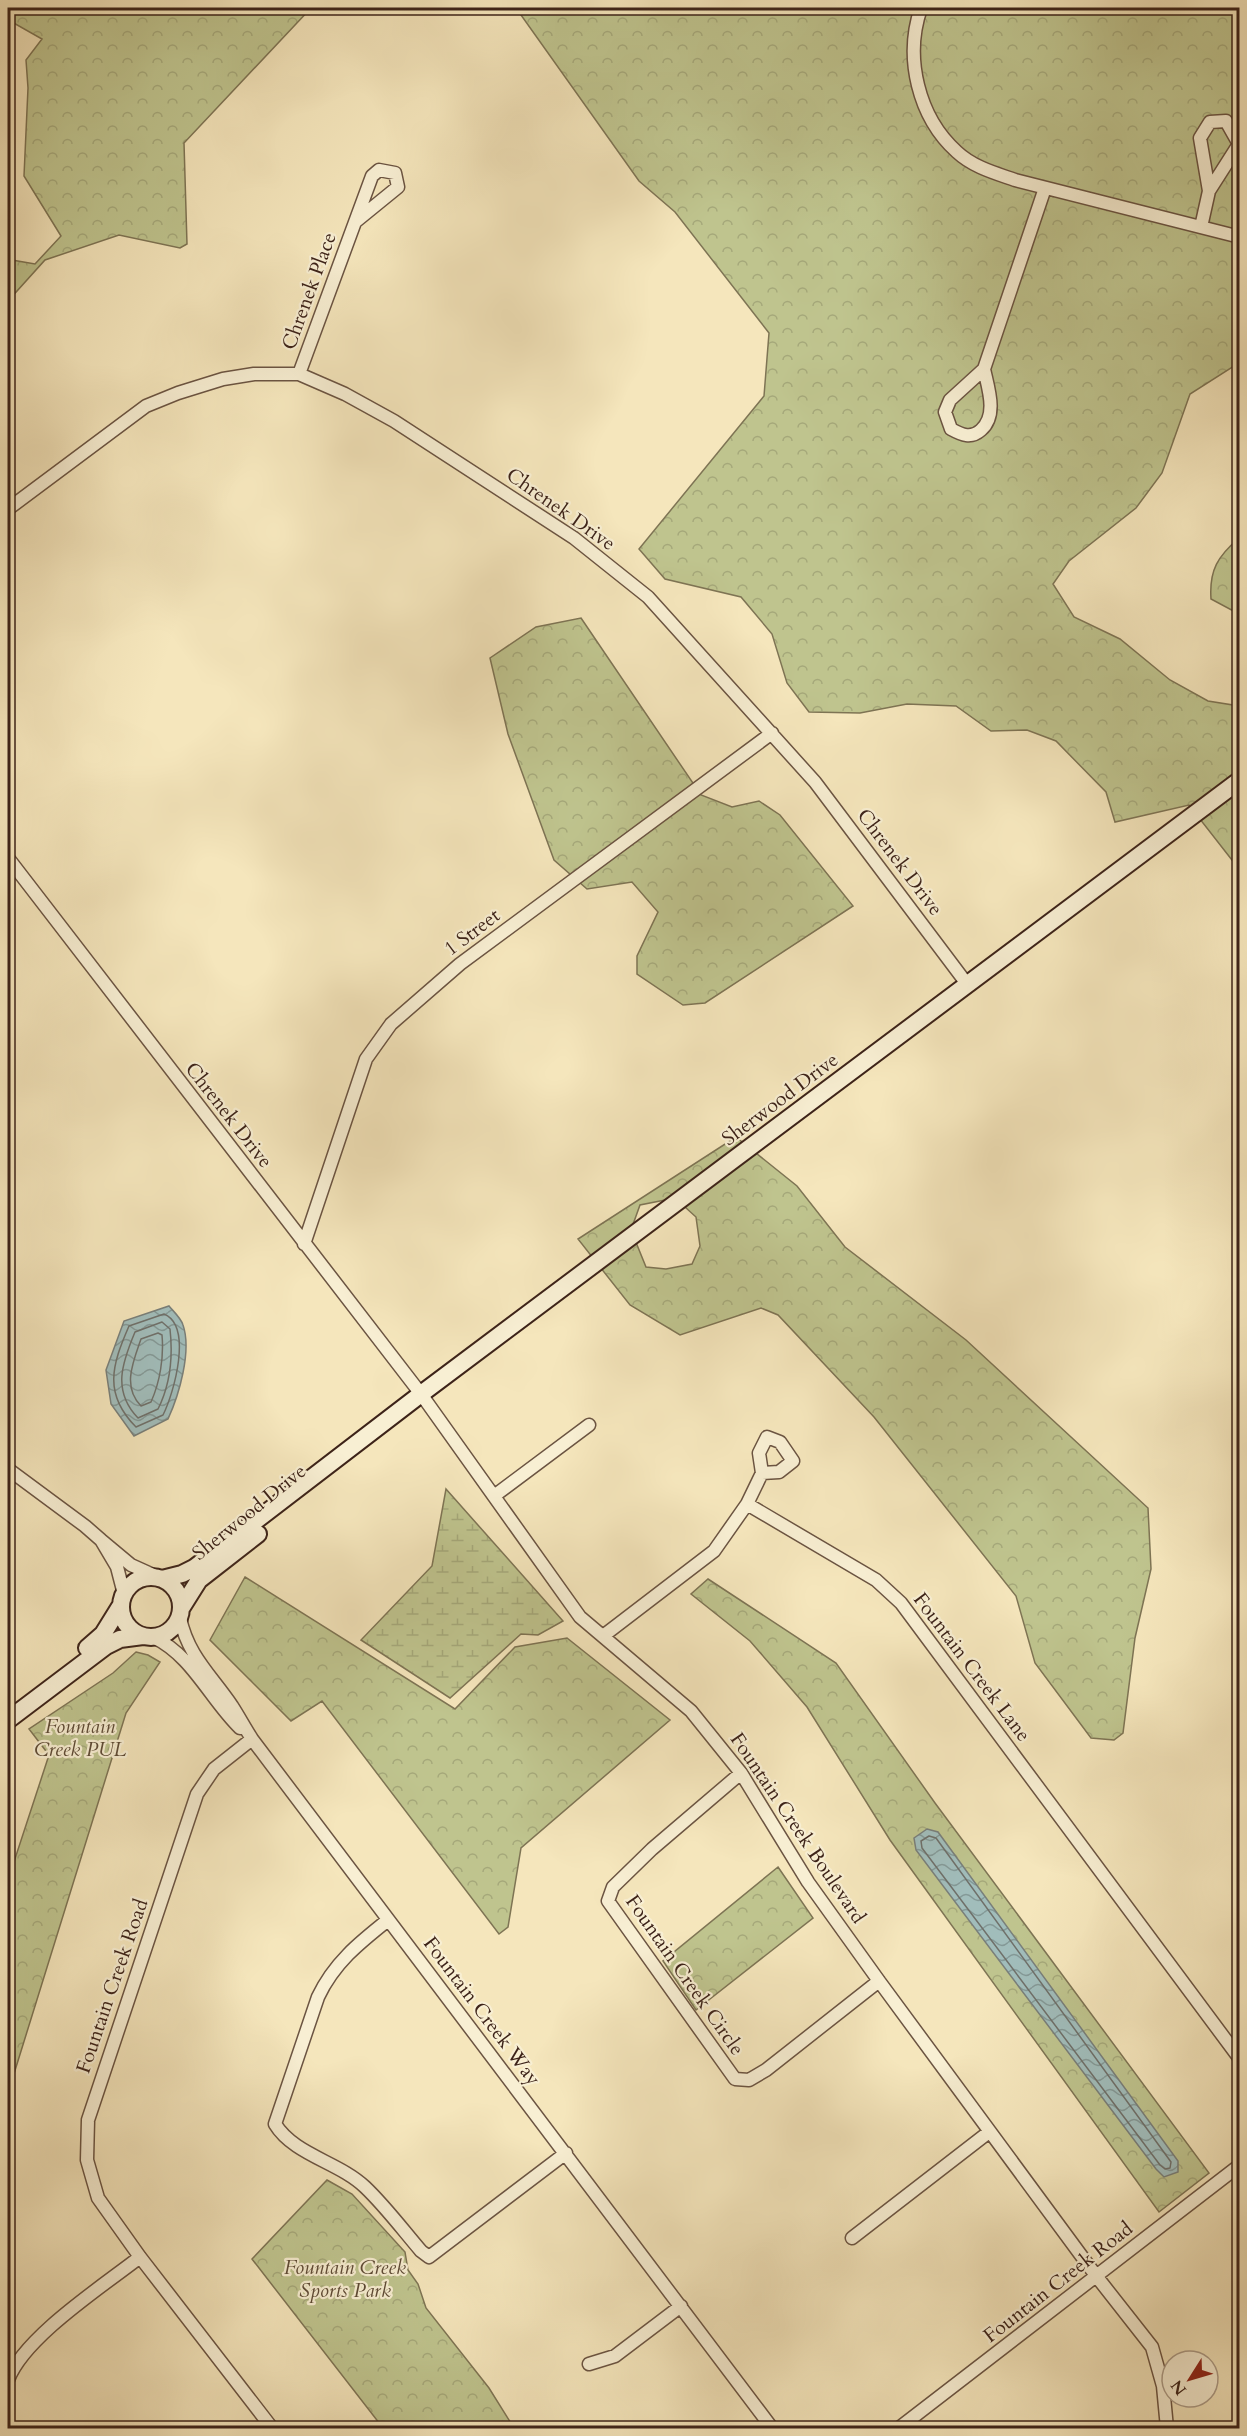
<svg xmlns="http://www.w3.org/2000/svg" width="1247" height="2436" font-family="Cardo,serif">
<defs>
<pattern id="forest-crowns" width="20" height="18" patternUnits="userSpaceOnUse" patternTransform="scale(1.5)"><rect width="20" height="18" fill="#bfc48e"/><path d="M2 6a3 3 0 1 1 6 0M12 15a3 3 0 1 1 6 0" fill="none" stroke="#a5a87a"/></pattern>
<pattern id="wetland-marsh" width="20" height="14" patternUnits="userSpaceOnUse" patternTransform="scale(1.5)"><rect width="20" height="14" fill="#bfc48e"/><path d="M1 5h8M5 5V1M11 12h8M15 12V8" fill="none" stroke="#a5a87a"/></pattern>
<pattern id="water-waves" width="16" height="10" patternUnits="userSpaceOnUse" patternTransform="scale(1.5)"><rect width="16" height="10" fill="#a1bdbb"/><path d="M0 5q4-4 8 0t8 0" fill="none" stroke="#849997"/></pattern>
</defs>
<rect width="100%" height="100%" fill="#f5e6bc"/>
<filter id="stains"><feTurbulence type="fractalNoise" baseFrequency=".00333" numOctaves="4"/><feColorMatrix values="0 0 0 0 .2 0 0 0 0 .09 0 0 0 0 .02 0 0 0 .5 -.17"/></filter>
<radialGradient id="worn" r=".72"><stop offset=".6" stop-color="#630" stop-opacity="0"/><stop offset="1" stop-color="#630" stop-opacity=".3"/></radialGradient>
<path fill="url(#forest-crowns)" stroke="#7e7454" stroke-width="1.5" fill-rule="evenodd" d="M8,8h303l-127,135 3,101 -7,4 -61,-13 -74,25 -37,41v-46l4,5 23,4 26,-28 -37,-60 4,-88 -2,-28 16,-21 -30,-17 -4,5z
M516,8h723v357l-2,-1 -47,30 -28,79 -26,35 -67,53 -16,23 21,33 46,22 50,41 38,21 31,5v163l-50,-64 -74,17 -9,-30 -50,-51 -29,-11 -36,1 -35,-25 -49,-2 -47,9 -51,-1 -22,-29 -15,-49 -31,-37 -76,-18 -26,-30 125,-153 5,-63 -94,-121 -36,-31z
M1239,538v76l-28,-15c-2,-29 7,-43 28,-61z
M581,618l120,177 31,12 27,-6 21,14 73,91 -148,97 -22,2 -46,-31v-18l21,-44 -26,-30 -45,7 -33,-29 -46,-126 -18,-76 46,-31z
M736,1137l61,49 48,61 121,93 182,168 3,61 -16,69 -12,95 -9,7 -23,-2 -56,-75 -19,-67 -142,-179 -96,-102 -17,-7 -81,27 -50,-30 -52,-66zM675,1198l21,19 4,29 -8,18 -26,5 -20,-2 -15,-37 9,-25z
M245,1577l210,132 60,-62 52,-9 103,82 -149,128 -13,79 -9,7 -177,-233 -31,20 -81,-81z
M708,1579l128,84 99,140 274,370 -50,39 -269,-372 -83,-133 -57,-66 -59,-47z
M136,1652l12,3 12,7 -34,51 -118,380v-213l41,-125 -20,-26 84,-56z
M778,1867l35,51 -117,92 -33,-49z
M327,2180l25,14 53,58 3,18 10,14 8,24 63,80 25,40h-131l-131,-169z"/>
<path fill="url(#wetland-marsh)" stroke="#7e7454" stroke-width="1.5" d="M446,1489l117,132 -25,14 -17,-1 -71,64 -89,-58 71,-74z"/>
<path fill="url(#water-waves)" stroke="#797f7a" stroke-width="1.5" d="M169,1306c4,5 12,12 14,19 9,26 -4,70 -15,94l-34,17 -23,-32 -5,-34 18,-49z
M927,1829l11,3 240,329v11l-14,5 -8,-8 -240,-319 -2,-12z"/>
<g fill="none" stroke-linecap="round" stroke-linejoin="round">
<path stroke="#6f706a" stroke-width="1.5" d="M164,1314c29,12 10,79 -1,101l-27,12c-33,-33 -24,-62 -7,-101z
M162,1322l8,7c3,27 0,56 -12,80l-20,9c-26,-27 -16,-55 -3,-86z
M158,1333l4,2c2,22 -2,47 -11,67l-10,4c-19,-19 -8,-44 0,-67z
M929,1836l7,2 235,324 -1,6 -5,1 -5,-4 -238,-317 -1,-7z"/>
<defs>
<path id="street" d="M921,8c-17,49 -3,109 36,144 16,15 38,21 58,28l225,57
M1201,227l8,-36 30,-47 -13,-23 -16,1 -10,16 9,53
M984,369c4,19 14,46 -3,61 -10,9 -19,5 -30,-1l-6,-17 5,-12 34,-31 61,-181
M299,374l73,-198 7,-6 16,3 3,14 -43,35
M8,509l138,-103 32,-13 45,-14 31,-5h45l46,20 49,27 180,117 74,59 167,185 152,202
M8,858l413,536 159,223 111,94 50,62 67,109 71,99 218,296 55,70 11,39 4,42
M304,1244l62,-185 25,-35 69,-60 312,-231
M8,1469l77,57 16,14
M494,1496l95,-71
M747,1504l129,76 25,23 339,456
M124,1594l-7,-27 -16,-27 30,25 31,14
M180,1618c8,38 31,57 52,88 7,11 13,22 20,33l520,689
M603,1636l111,-85 33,-47 15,-31 -3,-20 8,-16 13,5 13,19 -14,11 -17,1
M153,1637c39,18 57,62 87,91
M252,1739l-38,30 -17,25 -109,326 -1,40 11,38 42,59 132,171
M741,1773l-89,76 -39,38 -5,14 127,178 14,1 17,-10 113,-89
M388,1920c-29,23 -54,43 -70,77l-43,127c19,31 64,38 90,63 20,19 38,43 56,64l8,6 137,-104
M852,2238l137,-106
M589,2364l26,-8 66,-50
M8,2380c16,-43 95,-94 132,-123
M899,2428l341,-263"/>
<path id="secondary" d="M121 1607a30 30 0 1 1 60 0a30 30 0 1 1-60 0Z
M162,1579l20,-5 12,-6 227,-174 819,-614
M182,1607l17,-27 59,-46
M87,1648l16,-14 18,-29
M8,1720l98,-74 14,-7 23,-3"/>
</defs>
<use href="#street" stroke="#6b5442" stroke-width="15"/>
<use href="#secondary" stroke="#3d2319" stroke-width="20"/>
<use href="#street" stroke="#f8efd3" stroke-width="12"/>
<use href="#secondary" stroke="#f8efd3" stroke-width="16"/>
</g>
<g text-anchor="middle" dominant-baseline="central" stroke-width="4.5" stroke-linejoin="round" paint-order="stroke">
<g font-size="20" fill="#3d2319" stroke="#f8efd3">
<text transform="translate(309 291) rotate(-70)">Chrenek Place</text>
<text transform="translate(561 509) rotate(35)">Chrenek Drive</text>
<text transform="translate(900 862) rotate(53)">Chrenek Drive</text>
<text transform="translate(472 932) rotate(-37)">1 Street</text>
<text transform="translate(780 1099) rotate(-37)">Sherwood Drive</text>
<text transform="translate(229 1115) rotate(52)">Chrenek Drive</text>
<text transform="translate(249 1512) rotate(-39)">Sherwood Drive</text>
<text transform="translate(972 1667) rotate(53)">Fountain Creek Lane</text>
<text transform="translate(798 1828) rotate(56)">Fountain Creek Boulevard</text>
<text transform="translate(685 1975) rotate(55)">Fountain Creek Circle</text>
<text transform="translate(112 1986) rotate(-71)">Fountain Creek Road</text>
<text transform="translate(482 2011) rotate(53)">Fountain Creek Way</text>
<text transform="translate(1058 2282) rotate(-38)">Fountain Creek Road</text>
</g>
<g font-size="20" font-style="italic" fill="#5e4b36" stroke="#f8efd3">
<text x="80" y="1726">Fountain<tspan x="80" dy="23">Creek PUL</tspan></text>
<text x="345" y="2267">Fountain Creek<tspan x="345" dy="23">Sports Park</tspan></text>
</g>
</g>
<rect width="1247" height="2436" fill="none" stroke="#f5e6bc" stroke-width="30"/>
<rect x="9" y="9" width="1229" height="2418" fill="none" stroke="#3d2319" stroke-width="3"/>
<rect x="15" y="15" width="1217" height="2406" fill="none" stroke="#3d2319" stroke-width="1.5"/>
<g transform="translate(1190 2379) rotate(233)"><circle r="28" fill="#f8efd3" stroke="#ad9d89" stroke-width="1.5"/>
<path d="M0-4.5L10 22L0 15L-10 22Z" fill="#8f2418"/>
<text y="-9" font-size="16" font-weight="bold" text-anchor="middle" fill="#3d2319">N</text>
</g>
<rect width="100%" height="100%" filter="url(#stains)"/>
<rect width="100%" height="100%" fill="url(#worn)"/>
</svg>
